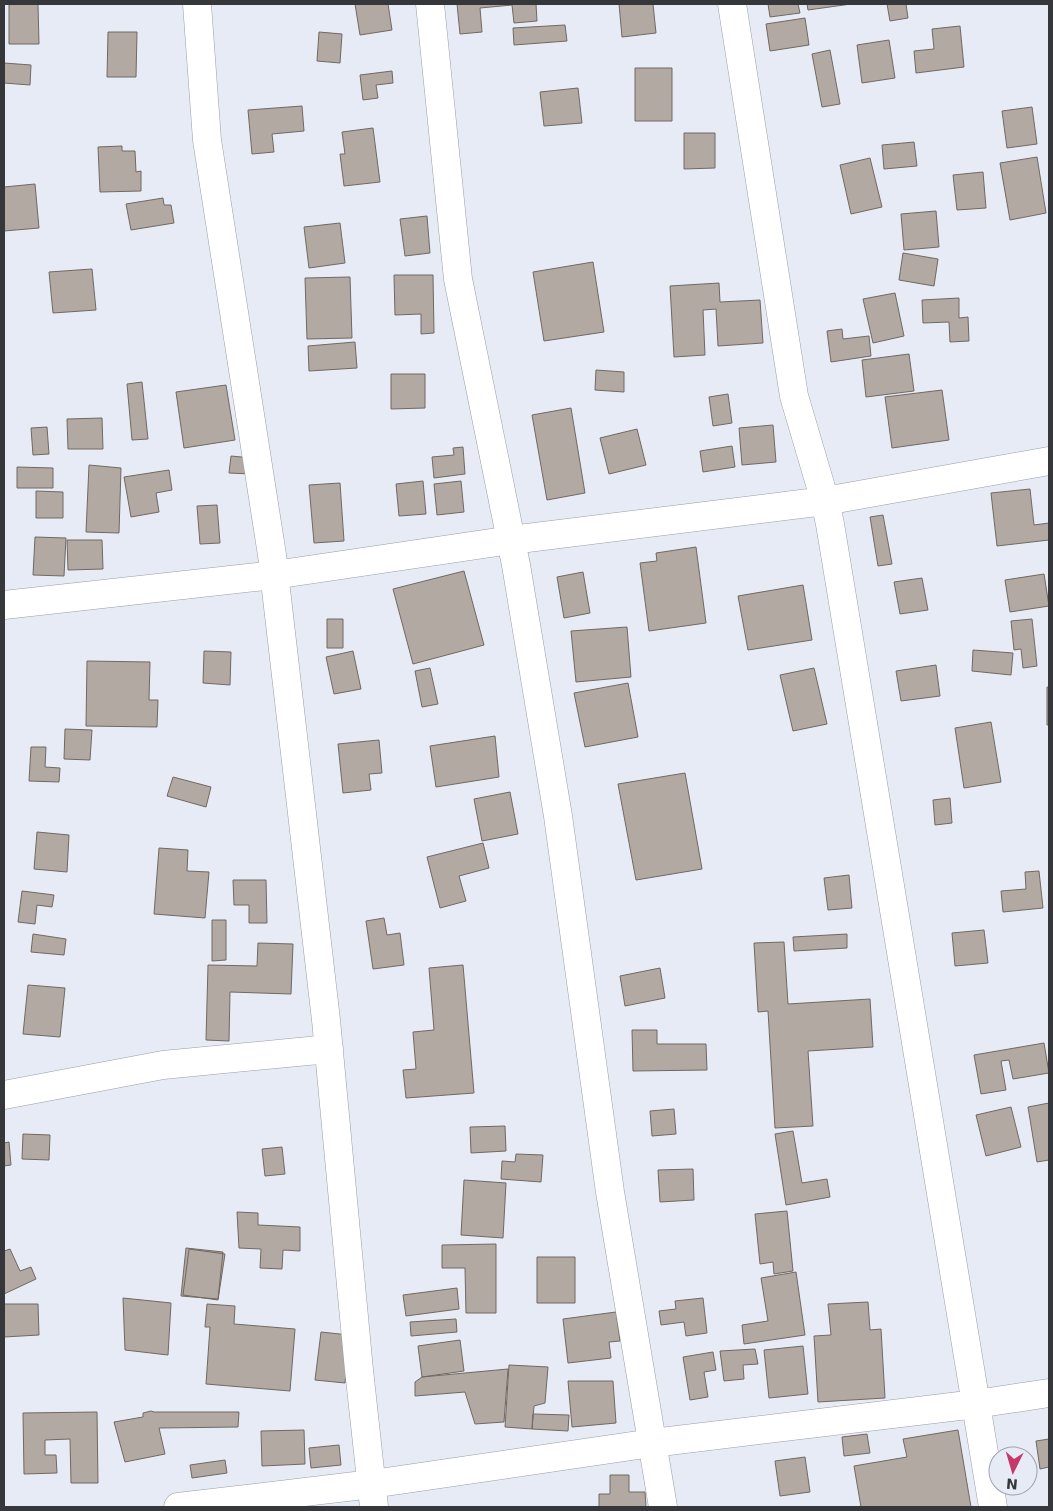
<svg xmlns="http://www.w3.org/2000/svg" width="1053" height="1511" font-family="'DejaVu Sans',sans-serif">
<rect width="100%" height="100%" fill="#e6ebf5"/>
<path fill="#b3a9a3" stroke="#716863" d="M9,4h29l1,40h-30z
M355,4h33l4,26 -32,5z
M457,4h79l1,17 -23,2 -2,-18 -32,3 2,24 -22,2z
M619,4h34l3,29 -34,4z
M768,4h30l2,9 -30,4z
M807,4h44l-43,6z
M887,4h19l2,14 -18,3z
M805,18l4,27 -39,6 -4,-27z
M565,25l2,16 -53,4 -1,-17z
M960,26l4,41 -48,6 -2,-22 20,-2 -2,-20z
M108,32h29l-1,45h-29z
M319,32l23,2 -2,29 -23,-2z
M889,40l6,38 -33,5 -5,-38z
M830,50l10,54 -18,3 -10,-53z
M4,63l27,2 -1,20 -26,-2z
M635,68h37v53h-37z
M392,71l1,12 -17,2 2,13 -15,2 -3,-25z
M578,88l4,35 -38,3 -4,-34z
M302,106l2,25 -32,3 2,18 -22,2 -4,-44z
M1032,107l5,37 -30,4 -5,-37z
M373,128l7,54 -36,4 -4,-32h5l-3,-22z
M684,133h31v35l-31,1z
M914,142l3,24 -33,3 -2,-24z
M122,146v5h13l1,21 5,-1v20l-41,1 -2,-45z
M1037,157l9,56 -36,7 -10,-57z
M870,158l12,49 -31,7 -11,-49z
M983,172l3,36 -29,2 -4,-35z
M35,184l4,44 -35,3v-44z
M163,198l1,7h7l3,18 -43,7 -5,-26z
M936,211l3,36 -35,3 -3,-36z
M427,216l3,37 -25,3 -5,-37z
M340,223l5,40 -36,5 -5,-41z
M903,253l35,6 -4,27 -35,-6z
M593,262l11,70 -60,9 -11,-69z
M92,269l4,41 -43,3 -4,-41z
M394,275h39l1,58 -13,1v-20l-26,1z
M350,277l2,61 -45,1 -2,-61z
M719,283l1,19 40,-2 3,43 -45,3 -2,-37 -13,1 2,45 -31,2 -4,-71z
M895,293l9,43 -31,7 -10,-44z
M959,298v20l9,-1 1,24 -19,1 -1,-20 -26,1 -1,-23z
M842,329l1,10 26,-3 2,20 -40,6 -4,-31z
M355,342l2,26 -48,3 -1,-25z
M909,354l5,37 -48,6 -4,-37z
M596,370l28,2v20l-29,-2z
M391,374h34v34l-34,1z
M142,382l6,57 -16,1 -5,-56z
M226,385l9,55 -51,8 -8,-56z
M942,390l7,50 -57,8 -7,-51z
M728,394l4,29 -19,3 -4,-29z
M571,408l14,85 -38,7 -15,-85z
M102,418l1,31h-35l-1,-30z
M773,425l3,37 -34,3 -3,-37z
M47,427l2,27 -16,1 -2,-27z
M637,429l9,36 -37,9 -9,-36z
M732,446l3,21 -32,5 -3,-21z
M463,447l2,27 -31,4 -2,-21 22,-2 -1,-7z
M231,456l21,2 -1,16 -22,-1z
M89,465l32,3 -2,65 -33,-1z
M17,467l36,1v20h-36z
M169,470l3,20 -16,3 3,19 -28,5 -7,-40z
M423,481l3,33 -27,2 -3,-32z
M461,481l3,31 -27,3 -3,-31z
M340,483l4,58 -30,2 -5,-58z
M1030,489l4,36 15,-2v17l-52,6 -6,-53z
M36,491l27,1v26h-27z
M217,505l3,38 -20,1 -3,-38z
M883,515l9,49 -14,2 -8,-49z
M35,537l31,1 -2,38 -31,-1z
M67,540h35l1,29 -35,1z
M696,547l10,76 -57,8 -9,-68 17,-2 -1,-8z
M464,571l20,74 -71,19 -20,-75z
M583,572l7,41 -26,5 -7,-41z
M1044,574l5,32 -39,6 -5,-32z
M922,578l6,32 -28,4 -6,-32z
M803,585l9,55 -64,10 -10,-54z
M327,619h16v29h-16z
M1032,619l5,47 -14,2 -2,-19 -7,1 -3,-29z
M627,627l4,50 -55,5 -5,-51z
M973,650l40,3 -2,22 -39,-4z
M204,651l27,1 -1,33 -27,-2z
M353,651l8,38 -27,5 -8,-37z
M87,661l63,1 -1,38h9l-1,27 -71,-1z
M936,665l4,31 -39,5 -5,-30z
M430,668l8,36 -16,3 -7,-36z
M814,668l13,56 -34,7 -13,-56z
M628,683l10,54 -53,10 -11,-54z
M1047,687h2v38h-2z
M991,722l10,60 -37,6 -9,-60z
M65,729l27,1 -2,30 -26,-1z
M495,736l4,41 -63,10 -6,-41z
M379,740l3,33 -13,1 2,16 -28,3 -5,-49z
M31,747h15l-1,20 15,1 -1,14 -30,-1z
M685,773l17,96 -66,11 -18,-96z
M173,777l38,10 -5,20 -39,-11z
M510,792l8,42 -36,7 -8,-42z
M950,798l2,25 -17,2 -2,-25z
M37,832l32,3 -2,37 -33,-3z
M483,843l6,25 -30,8 7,25 -26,7 -13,-51z
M159,848l29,2 -1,21 22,1 -4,46 -51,-4z
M1039,871l4,37 -40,4 -2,-21 25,-2 -1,-17z
M849,875l3,33 -24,2 -4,-32z
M233,880h33l1,43h-18v-18h-15z
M22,891l32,4 -2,12 -15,-2 -2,19 -17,-2z
M384,918l3,17 13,-2 4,32 -31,4 -7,-48z
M212,920h14v40l-14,1z
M984,930l4,33 -33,3 -3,-33z
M33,934l33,5 -2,16 -33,-3z
M847,934v14l-53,3 -1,-14z
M784,942l4,62 82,-5 3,48 -65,4 5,75 -38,2 -7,-117 -10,1 -4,-69z
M258,943l35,1 -2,50 -61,-2 -1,49 -23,-1 2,-75 49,1z
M463,965l11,128 -68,5 -3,-28 13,-1 -3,-37 21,-2 -5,-62z
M660,968l5,30 -40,8 -5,-30z
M28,985l37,3 -5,49 -37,-3z
M632,1030h25v14h49l1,26 -74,1z
M1044,1043l5,30 -36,6 -4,-19 -8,1 5,29 -25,4 -7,-39z
M1049,1103v57l-12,2 -9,-55z
M1011,1107l10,40 -35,9 -10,-41z
M674,1109l2,25 -24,2 -2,-25z
M505,1126l1,25 -35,2 -1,-26z
M793,1131l9,52 25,-4 3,18 -44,8 -11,-71z
M23,1134l27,1 -1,25 -27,-1z
M9,1142l2,23 -7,1v-23z
M282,1147l3,27 -20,2 -3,-27z
M516,1154l27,1 -2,27 -40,-3 1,-18 13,1z
M693,1169l1,31 -34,2 -2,-32z
M464,1180l42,3 -3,55 -42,-3z
M787,1211l6,60 -19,3 -1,-12 -13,2 -5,-50z
M237,1212l21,1v12l42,2v24l-17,-1 -1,19 -22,-1 1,-19 -22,-1z
M496,1244v69h-30l-1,-45h-23v-23z
M186,1248l37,4 -5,47 -37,-3z
M10,1249l10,22 11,-4 5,12 -32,15v-43z
M189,1249l36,5 -7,46 -35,-5z
M537,1257h38v46h-38z
M796,1272l9,63 -61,9 -2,-19 26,-4 -7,-43z
M457,1288l2,21 -53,7 -3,-21z
M123,1298l48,5 -3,52 -43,-5z
M703,1298l4,35 -21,3 -2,-14 -23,3 -2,-14 17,-2 -1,-8z
M868,1302l2,28 11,-1 4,69 -67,4 -4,-66 17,-1 -3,-31z
M4,1304h34l1,31 -35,2z
M207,1304l28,2 -1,18 61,5 -5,62 -84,-7 4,-57h-5z
M616,1312l4,29 -11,1 2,16 -43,5 -5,-44z
M456,1319l1,13 -46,4 -1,-14z
M321,1332l28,3 -4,48 -30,-3z
M460,1340l4,31 -42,6 -4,-31z
M803,1346l5,48 -39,4 -5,-48z
M755,1349l3,15 -15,1 1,14 -20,2 -4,-30z
M713,1352l3,18 -12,2 4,25 -18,3 -7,-43z
M509,1365l39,2 -3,36 -11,3 -2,23 -27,-2z
M508,1369l-4,53 -29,2 -10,-32 -50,4v-14l7,-5z
M568,1381h45l3,42 -44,4z
M151,1411l3,1h85l-1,15 -79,1 6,26 -40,8 -11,-40 29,-5v-4z
M97,1412l1,71h-27l-1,-44 -25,1v15h11l1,18 -33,1 -1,-61z
M533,1414l36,1 -1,16 -36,-2z
M304,1430l1,34 -43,2 -1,-35z
M958,1430l13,77h-110l-7,-41 53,-9 -4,-18z
M867,1434l3,19 -26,3 -2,-19z
M1049,1439v28l-9,2 -4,-28z
M339,1445l2,20 -30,3 -2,-20z
M805,1457l5,35 -30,4 -5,-35z
M225,1460l2,13 -35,5 -2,-13z
M610,1475h19v17h16l1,15h-47v-13h11z"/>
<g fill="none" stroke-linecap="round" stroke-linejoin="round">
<defs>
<path id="minor" d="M197,4l10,136 65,415 54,465 33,350 15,137
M430,4l28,275 58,286 42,251 52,376 53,315
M732,4l62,392 31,105 5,23 163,983
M4,605l270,-30 237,-35 314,-39 224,-40
M4,1095l159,-30 166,-16
M178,1507l194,-23 280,-41 324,-39 73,-11"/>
</defs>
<use href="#minor" stroke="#999ea7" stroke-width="29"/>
<use href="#minor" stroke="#fff" stroke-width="28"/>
</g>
<rect width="1053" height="1511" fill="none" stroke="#35373b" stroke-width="10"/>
<g transform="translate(1013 1471) rotate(185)"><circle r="24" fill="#e6ebf5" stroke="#9fa3ab"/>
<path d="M0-4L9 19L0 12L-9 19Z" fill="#c53869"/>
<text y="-8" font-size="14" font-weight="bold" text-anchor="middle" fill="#35373b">N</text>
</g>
</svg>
